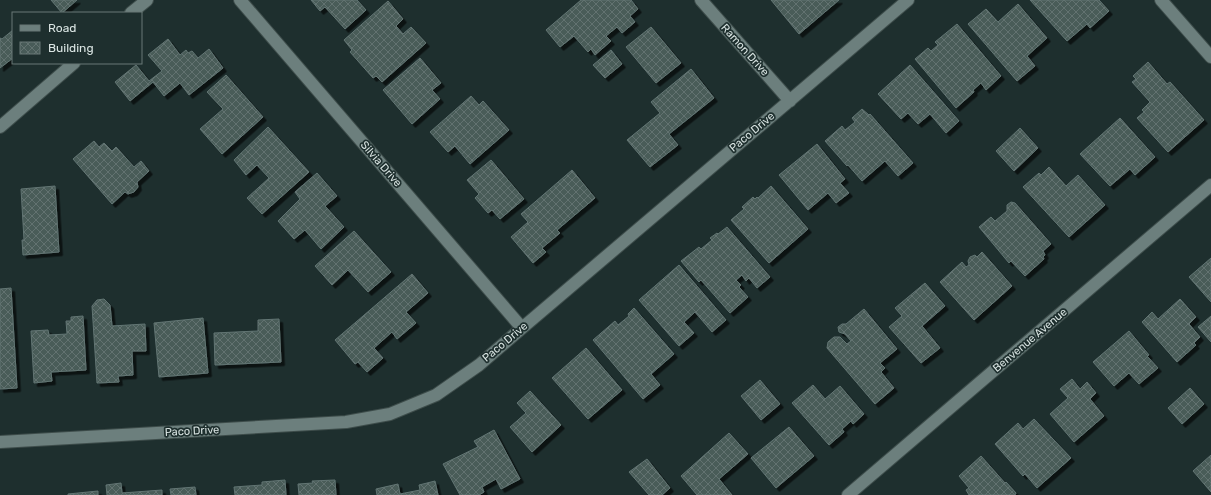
<svg xmlns="http://www.w3.org/2000/svg" width="1211" height="495" font-family="Rubik,sans-serif">
<defs>
<pattern id="building-cross-hatch" width="8" height="8" patternUnits="userSpaceOnUse"><rect width="8" height="8" fill="#485b58"/><path d="M0 0l8 8M0 8l8-8" fill="none" stroke="#627270"/></pattern>
<filter id="shadow"><feDropShadow dx="3.5" dy="3.5" stdDeviation="0" flood-color="#0009"/></filter>
</defs>
<rect width="100%" height="100%" fill="#1e2f2e"/>
<path fill="url(#building-cross-hatch)" stroke="#627573" filter="url(#shadow)" d="M51,0h26l-15,13z
M311,0h46l9,10 -21,19 -20,-22 -5,4z
M581,0h50l7,9 -8,7 5,6 -13,11 -5,-6 -11,9 5,5 -16,14 -4,-6 -3,3 -14,-16 -14,11 -14,-17z
M771,0h68l-40,34z
M1030,0h69l10,11 -19,17 -3,-4 -20,17z
M388,1l15,18 -7,7 7,8 8,-7 15,16 -44,39 -6,-6 -3,2 -23,-26 2,-2 -8,-10z
M1018,4l29,34 -20,18 8,10 -18,15 -49,-57 18,-15 12,13z
M957,24l44,52 -15,14 -5,-7 -8,7 1,2 -18,16 -41,-49 13,-11 3,3 7,-6 -3,-3z
M651,27l30,36 -25,20 -30,-36z
M13,30v28l-13,10v-30l2,1z
M168,39l12,16 6,-5 2,3 4,-2 6,7 11,-9 14,19 -34,27 -9,-12 -16,13 -11,-14 -23,19 -15,-19 21,-17 13,16 13,-10 -14,-16z
M611,50l11,14 -17,14 -12,-13z
M420,58l21,25 -9,7 8,9 -28,25 -29,-34z
M1148,62l19,22 3,-2 34,38 -36,32 -31,-34 7,-6 -2,-2 8,-8 -18,-20 4,-3 -3,-3z
M910,65l49,56 -13,12 -16,-19 -12,10 -10,-11 -7,6 -23,-25z
M691,69l23,29 -45,36 9,11 -28,22 -23,-27 33,-27 -9,-11z
M226,75l37,42 -41,37 -22,-25 23,-20 -16,-17z
M471,96l8,9 4,-4 26,29 -39,34 -15,-18 -7,6 -18,-20z
M862,109l7,6 1,-1 43,49 -15,13 -13,-15 -23,20 -14,-16 -1,1 -22,-25 17,-15 3,4 10,-8 -3,-4z
M1120,118l35,39 -20,18 -5,-6 -20,17 -30,-32z
M268,127l41,45 -47,42 -15,-16 22,-20 -12,-13 -11,10 -12,-15z
M1020,128l18,20 -24,23 -18,-20z
M94,141l5,6 5,-4 8,8 4,-4 18,20 7,-6 8,10 -12,11 1,5 -4,5 -6,2 -3,-2 -13,12 -39,-45z
M817,144l28,35 -5,4 9,10 -13,10 -8,-10 -20,17 -29,-35z
M491,160l33,39 -24,20 -8,-9 -4,3 -13,-15 4,-4 -12,-14z
M1049,167l17,19 12,-11 27,30 -36,32 -46,-50 16,-14 2,2z
M572,170l23,28 -38,32 3,3 -18,15 4,4 -13,11 -22,-26 17,-15 -7,-8z
M317,173l20,23 -12,10 19,21 -23,22 -16,-19 -11,9 -16,-18 22,-22 -5,-7z
M55,186l4,66 -36,3 -1,-15h2l-3,-51z
M771,186l37,43 -39,34 -38,-43 13,-11 -2,-2 11,-10 2,2 2,-2 1,1z
M1011,202l4,1 36,41 -8,7 2,4 -2,2 1,2 -19,17 -14,-15 -2,2 -30,-36 12,-10 4,4 12,-10v-6z
M727,227l43,50 -13,11 -8,-10 -3,3 -4,-6 -6,5 5,5 -2,2 9,10 -18,16 -29,-33 -2,2 -18,-21 18,-14 2,2 11,-9 -2,-2 7,-5 1,1z
M354,231l37,41 -23,20 -20,-22 -16,15 -17,-19z
M982,252l30,34 -38,34 -34,-38 22,-20 4,5 3,-2 -1,-4 2,-4 5,-2 2,2z
M1211,258v44l-22,-25z
M679,265l47,55 -14,12 -17,-20 -11,10 10,11 -15,13 -40,-46z
M412,274l16,19 -22,19 10,11 -19,16 -5,-7 -18,16 9,10 -16,14 -9,-10 -3,2 -20,-24z
M925,283l20,23 -23,20 18,22 -19,15 -32,-36 13,-11 -7,-8z
M11,288l6,100 -17,1v-100z
M104,299l6,6 2,21 33,-2 1,27h-14l1,24 -15,1 1,6 -22,1 -5,-77 5,-6z
M1180,299l16,18 -7,7 11,13 -6,6 2,2 -19,17 -35,-40 10,-10 6,7z
M634,308l40,46 -23,20 9,11 -17,14 -50,-59 22,-19 3,4 11,-9 -1,-2z
M864,309l33,40 -17,14 5,5 -4,4 13,16 -19,16 -48,-56 1,-6 6,-5h6l7,7 4,-3 -6,-7 -6,-2 -1,-5 4,-3h4z
M83,316l3,54 -35,2 1,9 -18,2 -3,-52 17,-1 1,5 18,-1 -1,-13h5v-4z
M1211,316v26l-13,-15z
M203,318l5,55 -49,4 -5,-54z
M279,319l2,43 -66,3 -1,-32 44,-2v-11z
M1129,331l20,24 -2,1 11,12 -19,16 -10,-11 -15,13 -21,-24z
M586,348l36,42 -34,29 -36,-41z
M1072,379l8,10 7,-7 9,11 -6,6 14,17 -30,26 -24,-28 18,-16 -8,-9z
M760,380l20,24 -19,16 -20,-24z
M813,385l12,14 15,-13 24,28 -11,10 -2,-3 -9,8 2,3 -15,13 -37,-42z
M1190,388l14,16 -22,20 -14,-16z
M530,391l31,34 -29,27 -22,-25 16,-14 -9,-10z
M1034,419l37,39 -34,30 -12,-14 -2,2 -28,-32 23,-21 5,6z
M789,427l25,29 -38,32 -25,-30z
M494,430l26,49 -19,10 -5,-10 -14,8 2,5 -5,3h-19l-17,-31 35,-17 -4,-6z
M729,433l19,21 -29,25 13,16h-35l-16,-19z
M1211,455v37l-18,-21z
M981,456l24,27 1,-1 10,11 -1,2h-46l-3,-5 3,-2 -10,-12z
M647,459l23,29 -8,7h-13l-20,-23z
M285,480l1,15h-51l-1,-8 28,-2v-3z
M335,480l1,15h-37l-1,-11 15,-1 -1,-2z
M435,481l3,14h-61l-1,-6 22,-5 2,10 20,-4 -1,-5z
M121,483l1,10 40,-3v5h-55l-1,-10z
M195,487l1,8h-25l-1,-6z
M98,491v4h-30v-1z"/>
<g fill="none" stroke-linecap="round" stroke-linejoin="round">
<defs>
<path id="street" d="M240,0l282,328
M701,0l89,101
M1161,0l50,57
M131,13l16,-13
M0,127l74,-64
M0,442l346,-20 44,-8 46,-19 43,-30 43,-37 386,-328
M848,495l363,-310"/>
</defs>
<use href="#street" stroke="#3e4d4b" stroke-width="14"/>
<use href="#street" stroke="#6c7f7d" stroke-width="12"/>
</g>
<g text-anchor="middle" dominant-baseline="central" stroke-width="3.5" stroke-linejoin="round" paint-order="stroke">
<g font-size="11" fill="#dae5e3" stroke="#1e2f2e">
<text transform="translate(745 50) rotate(48)">Ramon Drive</text>
<text transform="translate(752 132) rotate(-40)">Paco Drive</text>
<text transform="translate(381 164) rotate(49)">Silvia Drive</text>
<text transform="translate(1030 340) rotate(-40)">Benvenue Avenue</text>
<text transform="translate(505 342) rotate(-40)">Paco Drive</text>
<text transform="translate(192 431) rotate(-3)">Paco Drive</text>
</g>
</g>
<rect x="12" y="12" width="130" height="52" fill="#1e2f2e" stroke="#697876"/>
<rect x="20" y="25" width="20" height="6" fill="#6c7f7d" stroke="#697876"/>
<text x="48" y="32" font-size="12" fill="#dae5e3">Road</text>
<rect x="20" y="42" width="20" height="12" fill="url(#building-cross-hatch)" stroke="#697876"/>
<text x="48" y="52" font-size="12" fill="#dae5e3">Building</text>
</svg>
